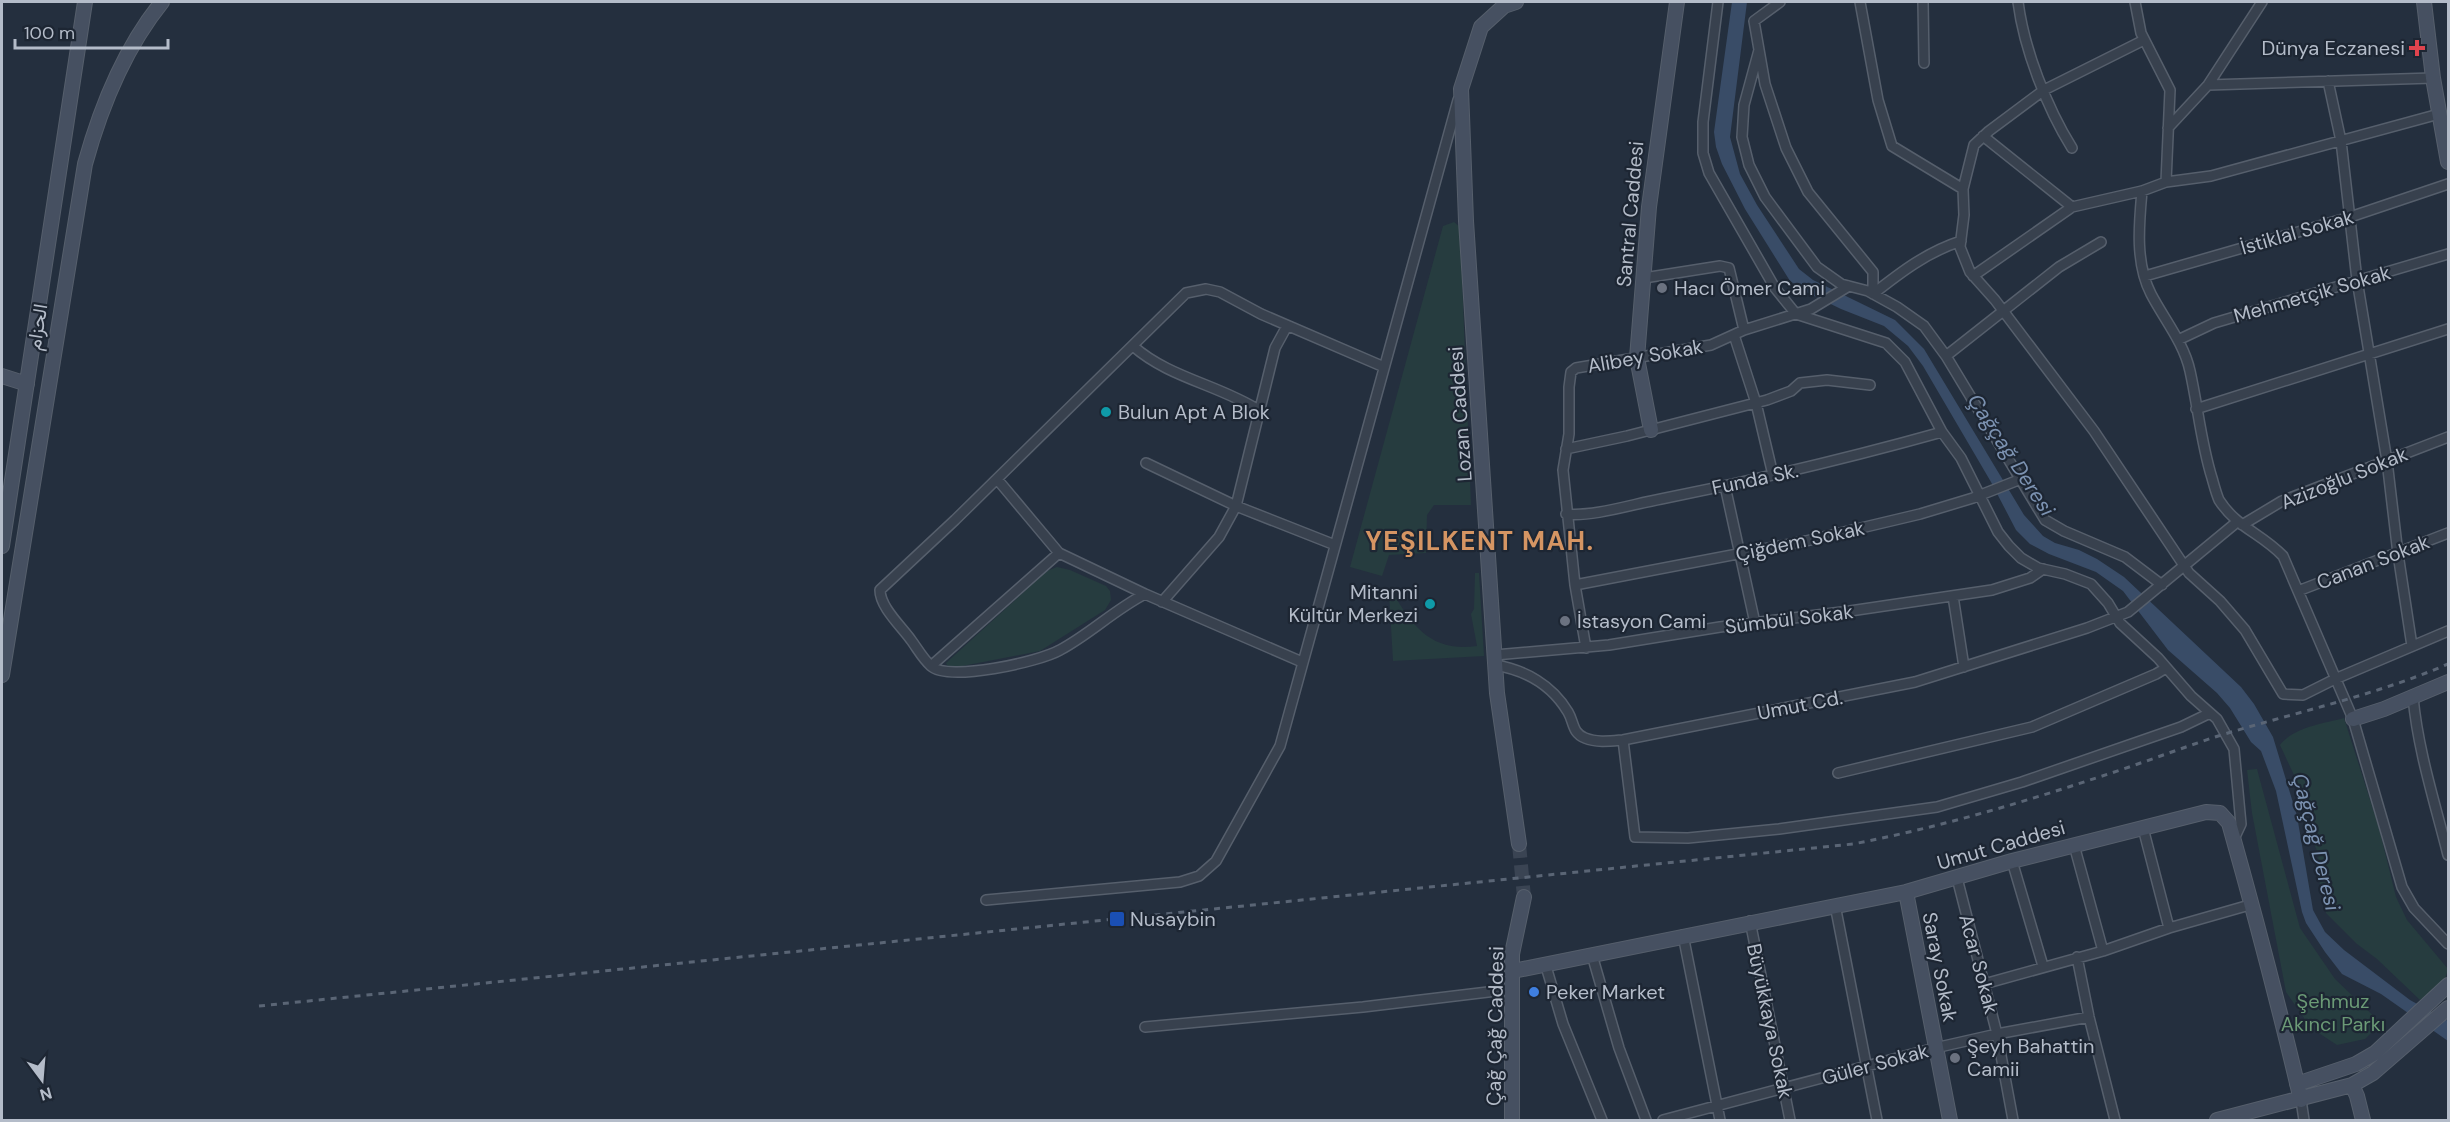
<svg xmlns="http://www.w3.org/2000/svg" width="2450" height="1122" font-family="'DM Sans',Vazirmatn,sans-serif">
<rect width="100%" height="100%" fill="#242f3e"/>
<path fill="#263c3f" d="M1454,222l6,5 11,278h-37l-7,10 -1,38 -37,2 -7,21 -32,-9 93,-341z
M1057,567l13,3 36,16 4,5 1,9 -6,10 -65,41 -88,17 -5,-3 -1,-2 101,-92z
M1475,573h4l5,83 -91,5 -4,-68h4c21,36 40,59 84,53l-6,-32 3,-5z
M2344,718l35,110 17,69 11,23 41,49 -5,17 -23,14 -43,-41 -20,-15 -31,-31 -6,-27 -2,-33 -4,-9v-26l-34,-73c14,-18 42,-21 64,-27z
M2257,769l43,159 35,51 46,44 -16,16 -28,6 -26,-17 -25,-36 -34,-179 -5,-43z"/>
<path fill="#394c67" d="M1732,2h15l-17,135 10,37 17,31 42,64 14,11 82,40 29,29 100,166 19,21 12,7 24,7 18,9 27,18 117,110 13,17 19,33 24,79 16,94 12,22 19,18 66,50 38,21v20l-67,-47 -39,-20 -17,-22 -19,-29 -4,-11 -26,-121 -15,-40 -10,-9 -21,-34 -13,-15 -49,-43 -45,-59 -27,-19 -47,-18 -19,-10 -14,-14 -25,-48 -68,-116 -15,-20 -24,-20 -43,-17 -35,-17 -16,-11 -45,-72 -23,-45 -6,-17 -2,-15z"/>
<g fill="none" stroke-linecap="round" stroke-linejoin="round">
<path stroke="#3a4453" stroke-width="14" stroke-dasharray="14 7" stroke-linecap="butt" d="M1519,844l5,53"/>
<defs>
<path id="street" d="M1718,2l-15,120v31l6,20 66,115 21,26 90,29 19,19 37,70 19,26 37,74 11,14 12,12 17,10 27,6 26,10 17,19 12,20 38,35 33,38 26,23 17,30 7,75 -7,15
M1780,2l-26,19 11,63 21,64 22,44 65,80v22c28,-22 54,-42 88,-53
M1860,2l18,98 14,46 71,43 1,26 -4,32 10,25 25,28 99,131 95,142 31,28 25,29 38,64 20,1 32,-16 113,-48
M1923,2l1,61
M2018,2c6,47 29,106 54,146
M2135,2l6,31 29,57 -4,92
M1759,50l-15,55 -2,32 7,28 16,32 52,70 24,17 27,7 29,16 27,19 22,30 99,164 19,11 61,26 37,28
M2328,81l13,60 16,139 30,181 11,93 14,92
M2208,85l225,-7
M2168,128l40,-43 54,-83
M1983,136l89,71
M1963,189l11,-44 15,-14 55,-41 100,-50
M2142,191c-3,33 -7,72 9,103 13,25 33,49 39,77 8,36 11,72 22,107 2,7 4,15 7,22 18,28 42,33 64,56l70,163 49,168 12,21 34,36
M1973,276l99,-69 70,-16 24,-9 45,-6 228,-62
M2145,276l205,-59 98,-33
M1644,278l76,-12 9,2 15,62
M1734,335l22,68 17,72
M2178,340l36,-17 234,-69
M1133,346c36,32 87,39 127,65
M1946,356l113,-89 42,-25
M2196,409l252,-80
M1566,449l61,-13 140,-36 24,-9 9,-8 27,-3 43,5
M1146,463l90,43 99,39
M997,479l62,74 86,41 157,68
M1725,486l30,137
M1566,514c28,3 67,-10 95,-15 95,-19 188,-41 281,-67
M2242,525l40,-24 166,-64
M1575,585l231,-44 114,-27 53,-16 48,-19
M2298,591l150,-58
M1145,594c-31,16 -55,40 -85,56 -21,12 -112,32 -129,16 -8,-7 -14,-18 -20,-26 -10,-14 -31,-33 -31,-50l75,-70 231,-227 20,-4 14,3 41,22 123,53
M1953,596l11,71
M1162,602l57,-65 17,-31 39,-158 12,-22
M1586,648l-11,-63 -12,-115 6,-36v-47l2,-15 5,-4 135,-23 33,-15 67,-21 38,-23
M1495,655l114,-10 111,-18 130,-16 142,-21 38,-12 13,-9
M1495,665c30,5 57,20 73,47 6,10 4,21 17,26 12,5 26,3 38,2l292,-58 172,-54 41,-16 109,-90
M931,666l128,-113
M2413,697c5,54 22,106 35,158
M1623,740l12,97 53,1 91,-9 158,-22 85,-25 159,-55 29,-14
M1838,773l194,-46 124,-53 10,-6
M2143,828l26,100
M2074,845l29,106
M2012,861l31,105
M1957,878l40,156 16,86
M986,900l194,-18 19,-6 17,-15 64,-115 178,-646
M1835,905l42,215
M1750,921l40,199
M1683,935l37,185
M1592,955l27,93 27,72
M2077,957l12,60 26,103
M1545,963l18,61 39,96
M1984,984l119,-33 66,-23 84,-24
M1145,1027l218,-20 150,-18
M2301,1100l3,20
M1663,1120l272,-72 62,-14 92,-17"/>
<path id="secondary" d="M1516,2l-12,4 -23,21 -20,62 5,132 31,472 22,151
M2424,2l9,76 15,84
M2,376l25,8
M1651,430l-14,-72 12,-151 28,-205
M2,546l83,-544
M2,675l83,-511c16,-58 39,-115 77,-162
M2353,719l31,-10 64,-27
M1906,892l44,228
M1513,971l393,-79 106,-31 194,-49 14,1 9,10c26,92 50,183 72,277
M2297,1084l59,-20 19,-11 73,-68
M2352,1085l21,-12 75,-65
M1512,1120v-166l12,-57
M2217,1120l135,-35 5,11 6,24"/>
</defs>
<use href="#street" stroke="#565f6c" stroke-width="12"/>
<use href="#secondary" stroke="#565f6c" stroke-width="16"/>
<use href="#street" stroke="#38414e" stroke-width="9"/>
<use href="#secondary" stroke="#465061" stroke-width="14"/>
<path stroke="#5a6575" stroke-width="3" stroke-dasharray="6 6" stroke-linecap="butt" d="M259,1006l1594,-162c83,-16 165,-40 246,-67 38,-12 77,-27 116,-40 77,-24 159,-41 233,-73"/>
</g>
<path fill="#e0444e" stroke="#1d2633" stroke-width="2" d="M2414 39h6v6h6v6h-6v6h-6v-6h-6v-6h6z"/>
<g fill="#6b7280" stroke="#1d2633" stroke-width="2">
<circle cx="1662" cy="288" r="6"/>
<circle cx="1565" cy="621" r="6"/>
<circle cx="1955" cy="1058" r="6"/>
</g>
<g fill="#0f9aa8" stroke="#1d2633" stroke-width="2">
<circle cx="1106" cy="412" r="6"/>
<circle cx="1430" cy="604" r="6"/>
</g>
<rect fill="#1a4fb4" stroke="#1d2633" stroke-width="2" x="1109" y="911" width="16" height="16" rx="3"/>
<circle fill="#3f7fe0" stroke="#1d2633" stroke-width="2" cx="1534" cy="992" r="6"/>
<g text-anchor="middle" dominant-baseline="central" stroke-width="4.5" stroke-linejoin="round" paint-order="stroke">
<g font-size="20" fill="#b4bcc9" stroke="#1d2633" text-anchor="start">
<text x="2405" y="48" text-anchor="end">Dünya Eczanesi</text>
<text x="1674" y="288">Hacı Ömer Cami</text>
<text x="1118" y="412">Bulun Apt A Blok</text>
<text x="1418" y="592" text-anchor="end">Mitanni<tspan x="1418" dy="23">Kültür Merkezi</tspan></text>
<text x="1577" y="621">İstasyon Cami</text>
<text x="1130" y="919">Nusaybin</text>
<text x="1546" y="992">Peker Market</text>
<text x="1967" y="1046">Şeyh Bahattin<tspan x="1967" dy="23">Camii</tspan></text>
</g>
<g font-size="20" fill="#b4bcc9" stroke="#1d2633">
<text transform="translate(1630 214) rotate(-85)">Santral Caddesi</text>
<text transform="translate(2297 232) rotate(-16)">İstiklal Sokak</text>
<text transform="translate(2312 294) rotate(-16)">Mehmetçik Sokak</text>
<text transform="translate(37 327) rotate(-81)">الحزام</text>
<text transform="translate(1645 356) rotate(-10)">Alibey Sokak</text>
<text transform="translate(1460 414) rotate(-94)">Lozan Caddesi</text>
<text transform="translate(2344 478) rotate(-22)">Azizoğlu Sokak</text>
<text transform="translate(1755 479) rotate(-12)">Funda Sk.</text>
<text transform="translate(1800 541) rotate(-12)">Çiğdem Sokak</text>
<text transform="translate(2373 562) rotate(-21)">Canan Sokak</text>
<text transform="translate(1789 619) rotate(-7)">Sümbül Sokak</text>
<text transform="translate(1800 705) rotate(-11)">Umut Cd.</text>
<text transform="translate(2001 845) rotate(-16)">Umut Caddesi</text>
<text transform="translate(1979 964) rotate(75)">Acar Sokak</text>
<text transform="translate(1940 967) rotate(79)">Saray Sokak</text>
<text transform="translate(1770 1021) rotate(78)">Büyükkaya Sokak</text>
<text transform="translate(1495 1026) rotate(-89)">Çağ Çağ Caddesi</text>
<text transform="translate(1875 1064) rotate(-15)">Güler Sokak</text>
</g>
<g font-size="20" fill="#6b9a76" stroke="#1d2633">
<text x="2333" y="1001">Şehmuz<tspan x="2333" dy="23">Akıncı Parkı</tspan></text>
</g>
<g font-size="21" font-style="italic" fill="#7c92b1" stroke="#1d2633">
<text transform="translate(2011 455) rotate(57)">Çağçağ Deresi</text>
<text transform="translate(2316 842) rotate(76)">Çağçağ Deresi</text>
</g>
<g font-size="26" font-weight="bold" letter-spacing="1.5" fill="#d59563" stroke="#1d2633">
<text x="1480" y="541">YEŞILKENT MAH.</text>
</g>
</g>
<rect width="2450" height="1122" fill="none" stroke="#b4bcc9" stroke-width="6"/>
<g transform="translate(42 1080) rotate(164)" stroke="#1d2633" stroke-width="4.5" paint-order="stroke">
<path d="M0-4.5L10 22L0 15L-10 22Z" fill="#b4bcc9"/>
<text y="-9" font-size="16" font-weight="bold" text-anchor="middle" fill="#b4bcc9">N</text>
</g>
<path d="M15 39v9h153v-9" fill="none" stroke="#b4bcc9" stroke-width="3"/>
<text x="24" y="39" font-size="18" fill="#b4bcc9" stroke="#1d2633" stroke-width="4.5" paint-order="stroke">100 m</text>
</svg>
